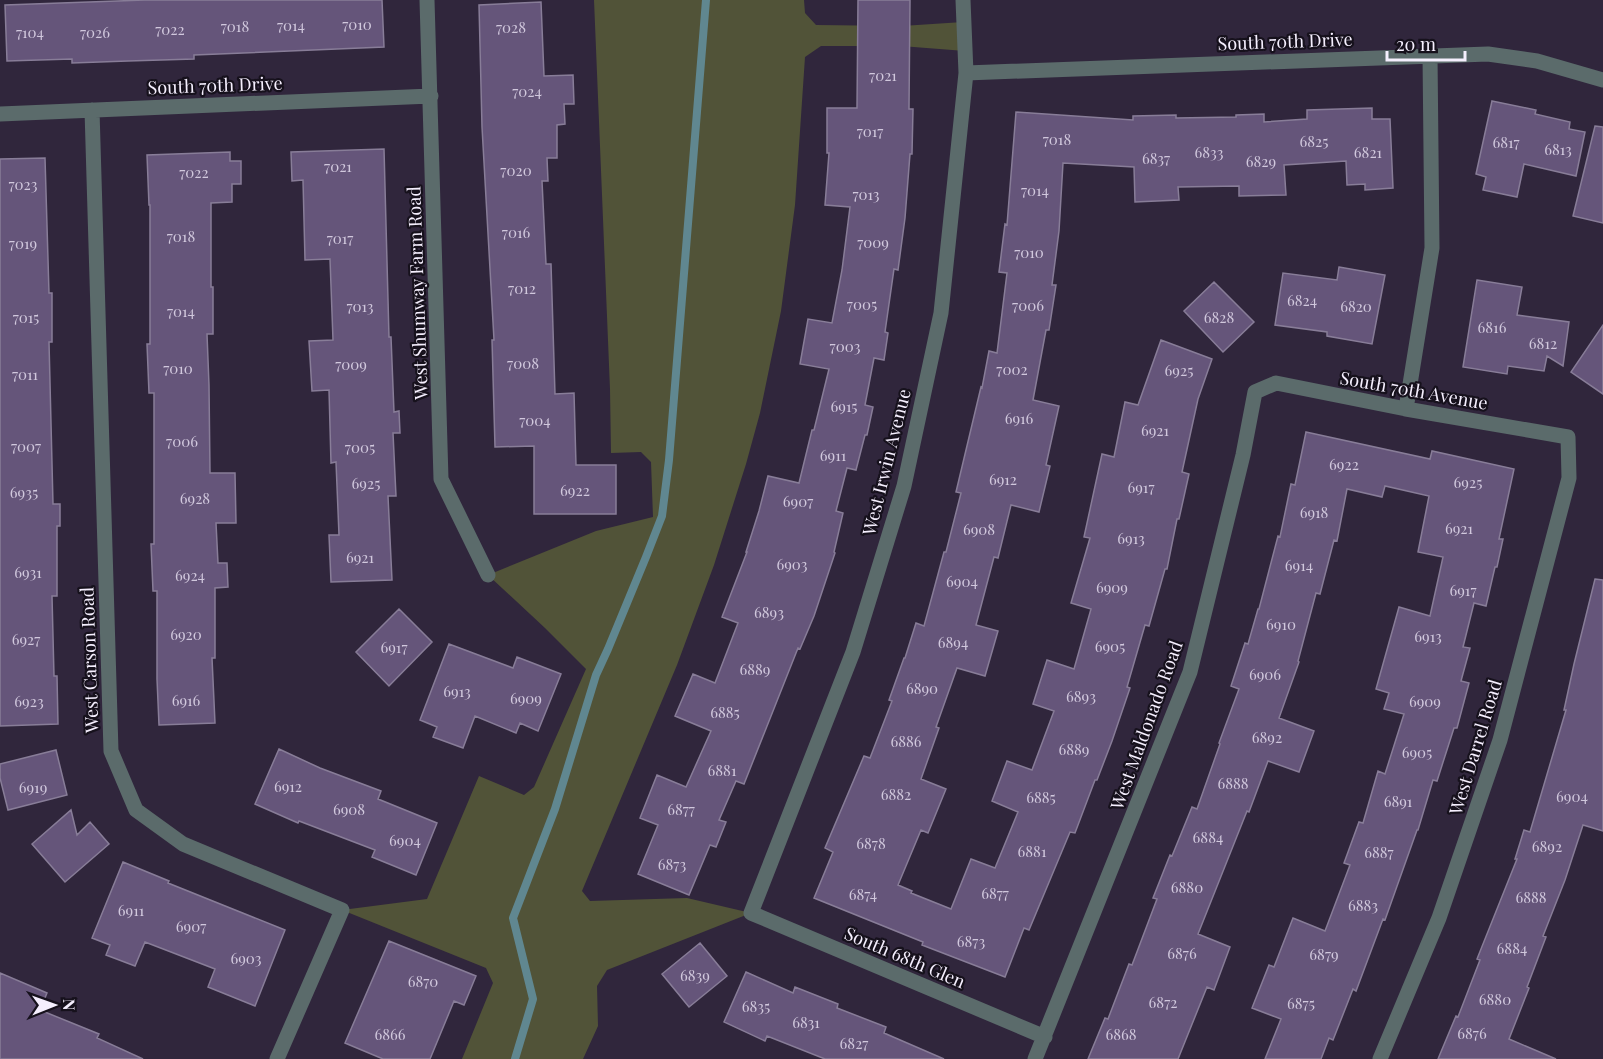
<svg xmlns="http://www.w3.org/2000/svg" width="1603" height="1059" font-family="'Playfair Display',serif">
<rect width="100%" height="100%" fill="#30263c"/>
<path fill="#515338" d="M594,0h210l1,13 11,12 86,1 61,-4 2,29 -64,-5h-80l-16,11 -10,148 -14,106 -21,102 -14,51 -32,101 -37,100 -95,226 8,10 97,-3 64,15 -144,57 -10,16 1,40 -15,33h-121l31,-76 -7,-15 -144,-58 85,-11 52,-123 45,19 10,-8 52,-118 -41,-41 -57,-53 108,-44 57,-14 -2,-55 -10,-10 -30,1 -1,-64z"/>
<g fill="none" stroke-linecap="round" stroke-linejoin="round">
<path stroke="#608790" stroke-width="8" d="M515,1059l18,-60 -20,-81 42,-109 41,-134 12,-26 38,-92 16,-41 7,-56 37,-460"/>
</g>
<path fill="#65557a" stroke="#887d98" stroke-width="1.5" d="M145,0h237l2,47 -190,8v4l-66,2 -56,2v-4l-65,2 -2,-56z
M858,0h52l-1,109h4l-1,45h-2l-5,64 -7,52 -4,-1 -9,63 3,1 -4,27 -10,-2 -9,47 8,2 -6,28h-2l-9,35 -9,-2 -11,43 7,2 -9,39 1,1 -21,63 -14,33 -2,-1 -54,136 -8,-3 -17,39 7,2 -10,25 -6,-2 -21,50 -51,-21 20,-49 -18,-7 17,-43 29,12 25,-56 -36,-15 18,-42 22,9 23,-60 -16,-6 25,-65h-1l13,-41 9,-35 31,7 13,-53h2l15,-61 -29,-5 8,-45 24,4 10,-53 8,-63 -25,-2 4,-52h-2v-45h30z
M541,2l3,74 29,-1 1,29h-10l1,20 -8,1v33h-10l1,23h-6l4,83h5l4,130 19,-1 2,72h40v49h-82v-68l-39,1 -3,-107h2l-12,-213 -3,-122z
M1492,101l44,9 -1,4 35,8 -1,7 16,3 -9,44 -52,-12 -7,33 -34,-7 3,-13 -10,-3z
M1372,108v11h18l3,69 -28,2v-6l-18,1 -1,-24 -62,4 2,30 -47,1v-10l-61,1 1,13 -44,2 -1,-35 -71,-4 -4,68 -7,54h4l-7,45h-3l-13,70 26,6 -13,59 4,1 -11,46 -28,-7 -13,53 -4,-1 -18,68 22,6 -13,45 -28,-8 -21,59 3,1 -18,51 25,10 -18,44 -7,-3 -23,55 14,6 -1,2 40,16 20,-50 24,9 23,-56 -26,-11 15,-40 25,9 22,-59 -21,-7 14,-44 27,9 17,-60 -20,-6 19,-65 -6,-1 18,-83 12,3 11,-55 13,3 23,-65 51,19 -14,40 -16,73 7,2 -10,45h-2l-10,50h-2l-16,57 -4,-1 -18,62 3,1 -18,53 -15,39h-2l-20,53 -5,-1 -41,98 -5,-2 -19,49 -83,-32 1,-3 -109,-44 19,-46 -8,-4 39,-92 6,2 22,-57 -3,-1 15,-42h1l11,-35 8,3 20,-74h2l15,-59 -5,-1 25,-105 1,1 7,-37 8,2 10,-80 -8,-1 6,-48 2,1 9,-113 117,8v-4l43,-1v3l60,-1v-2l28,-1v8l43,-3v-9z
M1595,126l8,1v96l-30,-7z
M384,149l5,188h2l3,75 5,-1 1,22h-7l3,63h-8l4,84 -61,2 -2,-47h10l-3,-73 -5,1 -2,-73 -17,1 -3,-50 24,-1 -3,-81 -25,1 -2,-80 -11,1 -1,-29z
M230,152v9h11v23h-9v18l-21,1v84h2v47h-6l2,51 1,88h25l1,50h-20l2,40h9l1,24 -13,1v70h-3l3,65 -56,2 -2,-46v-88h-4l-2,-47h3v-151h-5l-2,-49h3v-139h-1l-2,-50z
M45,158l4,135h3v49h-3l4,162h7v22h-3v70h-5l2,80h3l1,48 -58,2v-567z
M1339,267l46,8 -13,69 -45,-8v-4l-52,-7 8,-52 54,7z
M1477,280l45,7 -5,28 52,7 -6,44 -16,-10 -3,15 -36,-5 -1,8 -44,-7z
M1214,282l40,40 -31,30 -39,-41z
M1603,325v69l-32,-22z
M1306,432l124,27 2,-8 82,18 -15,70h4l-6,28h-2l-9,39 -12,-3 -11,44 7,1 -9,33 8,2 -12,45h-3l-17,53 -4,-1 -15,50h-1l-32,90 -2,-1 -27,72 -3,-2 -20,51 -4,-2 -8,21h-56l16,-40 -29,-11 17,-43 5,2 19,-49 32,13 25,-66 -6,-2 15,-41 4,1 15,-52 7,3 19,-60 -20,-5 5,-16 -13,-4 23,-82 31,9 13,-59 -25,-5 11,-56 -44,-10 -3,11 -35,-8 -10,52 -3,-1 -14,54 -4,-1 -18,68 1,1 -20,56 35,13 -15,41 -31,-11 -19,51 -2,-1 -49,123 32,13 -16,43 -7,-3 -29,72h-90l17,-41 3,1 21,-55 3,1 25,-66 -4,-1 17,-43 2,1 20,-49 5,2 23,-65 -1,-1 20,-54 -8,-3 14,-43 3,1 10,-35h1l19,-73 2,1 11,-53 4,1z
M1595,579l8,1v251l-20,-6 -18,55 -22,56 3,1 -19,50 2,1 -20,51 47,20h-118l18,-43 2,1 22,-57 -3,-1 40,-100h-2l9,-29 6,2 36,-122h-2l10,-46z
M399,609l33,33 -43,44 -33,-34z
M449,644l64,24 4,-11 44,17 -23,57 -18,-8 -4,10 -41,-17 -12,32 -30,-11 4,-10 -17,-7z
M279,749l41,19 61,23 -3,8 59,24 -21,52 -44,-18 3,-7 -76,-29 -1,2 -43,-19z
M56,750l11,45 -59,15 -8,-32v-14z
M71,810l6,25 13,-13 19,22 -44,38 -33,-38z
M123,862l46,19 -1,2 117,47 -30,76 -47,-19 7,-18 -70,-27 -10,24 -29,-11 4,-10 -18,-7z
M389,941l87,35 -12,29 -10,-4 -24,58h-47l-38,-16z
M700,943l27,33 -38,31 -27,-33z
M746,972l47,21 2,-6 43,17 -1,4 49,19 -2,6 60,26h-119l-58,-23 -2,5 -41,-19z
M0,973l47,20 -7,17 59,24 -2,4 46,21h-143z"/>
<g fill="none" stroke-linecap="round" stroke-linejoin="round">
<path stroke="#5b6b6b" stroke-width="15" d="M427,0l14,479 47,96
M963,0l3,73 -25,240 -37,173 -51,166 -102,261 294,124
M966,73l522,-19 49,7 66,19
M92,110l19,641 25,59 47,34 159,66 -65,149
M0,114l431,-18
M1406,409l26,-161 -2,-193
M1035,1059l155,-387 53,-217 12,-63 21,-9 130,26 162,28 1,41 -69,262 -61,178 -59,141"/>
</g>
<g text-anchor="middle" dominant-baseline="central" stroke-width="4.5" stroke-linejoin="round" paint-order="stroke">
<g font-size="15" fill="#d1c8dd">
<text x="357" y="24">7010</text>
<text x="291" y="25">7014</text>
<text x="235" y="26">7018</text>
<text x="511" y="27">7028</text>
<text x="170" y="29">7022</text>
<text x="30" y="32">7104</text>
<text x="95" y="32">7026</text>
<text x="883" y="75">7021</text>
<text x="527" y="91">7024</text>
<text x="870" y="131">7017</text>
<text x="1057" y="139">7018</text>
<text x="1314" y="141">6825</text>
<text x="1506" y="142">6817</text>
<text x="1558" y="149">6813</text>
<text x="1209" y="152">6833</text>
<text x="1368" y="152">6821</text>
<text x="1156" y="158">6837</text>
<text x="1261" y="161">6829</text>
<text x="338" y="166">7021</text>
<text x="516" y="170">7020</text>
<text x="194" y="172">7022</text>
<text x="23" y="184">7023</text>
<text x="1035" y="190">7014</text>
<text x="866" y="194">7013</text>
<text x="516" y="232">7016</text>
<text x="181" y="236">7018</text>
<text x="340" y="238">7017</text>
<text x="873" y="242">7009</text>
<text x="23" y="243">7019</text>
<text x="1029" y="252">7010</text>
<text x="522" y="288">7012</text>
<text x="1302" y="300">6824</text>
<text x="862" y="304">7005</text>
<text x="1028" y="305">7006</text>
<text x="360" y="306">7013</text>
<text x="1356" y="306">6820</text>
<text x="181" y="311">7014</text>
<text x="26" y="317">7015</text>
<text x="1219" y="317">6828</text>
<text x="1492" y="327">6816</text>
<text x="1543" y="343">6812</text>
<text x="845" y="346">7003</text>
<text x="523" y="363">7008</text>
<text x="351" y="364">7009</text>
<text x="178" y="368">7010</text>
<text x="1012" y="369">7002</text>
<text x="1179" y="370">6925</text>
<text x="25" y="374">7011</text>
<text x="844" y="406">6915</text>
<text x="1019" y="418">6916</text>
<text x="535" y="420">7004</text>
<text x="1155" y="430">6921</text>
<text x="182" y="441">7006</text>
<text x="26" y="446">7007</text>
<text x="360" y="447">7005</text>
<text x="833" y="455">6911</text>
<text x="1344" y="464">6922</text>
<text x="1003" y="479">6912</text>
<text x="1468" y="482">6925</text>
<text x="366" y="483">6925</text>
<text x="1141" y="487">6917</text>
<text x="575" y="490">6922</text>
<text x="24" y="492">6935</text>
<text x="195" y="498">6928</text>
<text x="798" y="501">6907</text>
<text x="1314" y="512">6918</text>
<text x="1459" y="528">6921</text>
<text x="979" y="529">6908</text>
<text x="1131" y="538">6913</text>
<text x="360" y="557">6921</text>
<text x="792" y="564">6903</text>
<text x="1299" y="565">6914</text>
<text x="28" y="572">6931</text>
<text x="190" y="575">6924</text>
<text x="962" y="581">6904</text>
<text x="1112" y="587">6909</text>
<text x="1463" y="590">6917</text>
<text x="769" y="612">6893</text>
<text x="1281" y="624">6910</text>
<text x="186" y="634">6920</text>
<text x="1428" y="636">6913</text>
<text x="26" y="639">6927</text>
<text x="953" y="642">6894</text>
<text x="1110" y="646">6905</text>
<text x="394" y="647">6917</text>
<text x="755" y="669">6889</text>
<text x="1265" y="674">6906</text>
<text x="922" y="688">6890</text>
<text x="457" y="691">6913</text>
<text x="1081" y="696">6893</text>
<text x="526" y="698">6909</text>
<text x="186" y="700">6916</text>
<text x="29" y="701">6923</text>
<text x="1425" y="701">6909</text>
<text x="725" y="712">6885</text>
<text x="1267" y="737">6892</text>
<text x="906" y="741">6886</text>
<text x="1074" y="749">6889</text>
<text x="1417" y="752">6905</text>
<text x="722" y="770">6881</text>
<text x="1233" y="783">6888</text>
<text x="288" y="786">6912</text>
<text x="33" y="787">6919</text>
<text x="896" y="794">6882</text>
<text x="1572" y="796">6904</text>
<text x="1041" y="797">6885</text>
<text x="1398" y="801">6891</text>
<text x="349" y="809">6908</text>
<text x="681" y="809">6877</text>
<text x="1208" y="837">6884</text>
<text x="405" y="840">6904</text>
<text x="871" y="843">6878</text>
<text x="1547" y="846">6892</text>
<text x="1032" y="851">6881</text>
<text x="1379" y="852">6887</text>
<text x="672" y="864">6873</text>
<text x="1187" y="887">6880</text>
<text x="995" y="893">6877</text>
<text x="863" y="894">6874</text>
<text x="1531" y="897">6888</text>
<text x="1363" y="905">6883</text>
<text x="131" y="910">6911</text>
<text x="191" y="926">6907</text>
<text x="971" y="941">6873</text>
<text x="1512" y="948">6884</text>
<text x="1182" y="953">6876</text>
<text x="1324" y="954">6879</text>
<text x="246" y="958">6903</text>
<text x="695" y="975">6839</text>
<text x="423" y="981">6870</text>
<text x="1495" y="999">6880</text>
<text x="1163" y="1002">6872</text>
<text x="1301" y="1003">6875</text>
<text x="756" y="1006">6835</text>
<text x="806" y="1022">6831</text>
<text x="1472" y="1033">6876</text>
<text x="390" y="1034">6866</text>
<text x="1121" y="1034">6868</text>
<text x="854" y="1043">6827</text>
</g>
<g font-size="18" fill="#f5effe" stroke="#16111c">
<text transform="translate(1285 41) rotate(-2)">South 70th Drive</text>
<text transform="translate(215 85) rotate(-2)">South 70th Drive</text>
<text transform="translate(417 293) rotate(-92)">West Shumway Farm Road</text>
<text transform="translate(1414 390) rotate(10)">South 70th Avenue</text>
<text transform="translate(886 462) rotate(-76)">West Irwin Avenue</text>
<text transform="translate(89 660) rotate(-92)">West Carson Road</text>
<text transform="translate(1146 725) rotate(-70)">West Maldonado Road</text>
<text transform="translate(1475 747) rotate(-73)">West Darrel Road</text>
<text transform="translate(905 957) rotate(23)">South 68th Glen</text>
</g>
</g>
<g transform="translate(54 1005) rotate(89)" stroke="#16111c" stroke-width="4.5" paint-order="stroke">
<path d="M0-4.5L10 22L0 15L-10 22Z" fill="#f5effe"/>
<text y="-9" font-size="16" font-weight="bold" text-anchor="middle" fill="#f5effe">N</text>
</g>
<path d="M1387 51v9h78v-9" fill="none" stroke="#f5effe" stroke-width="3"/>
<text x="1396" y="51" font-size="18" fill="#f5effe" stroke="#16111c" stroke-width="4.5" paint-order="stroke">20 m</text>
</svg>
